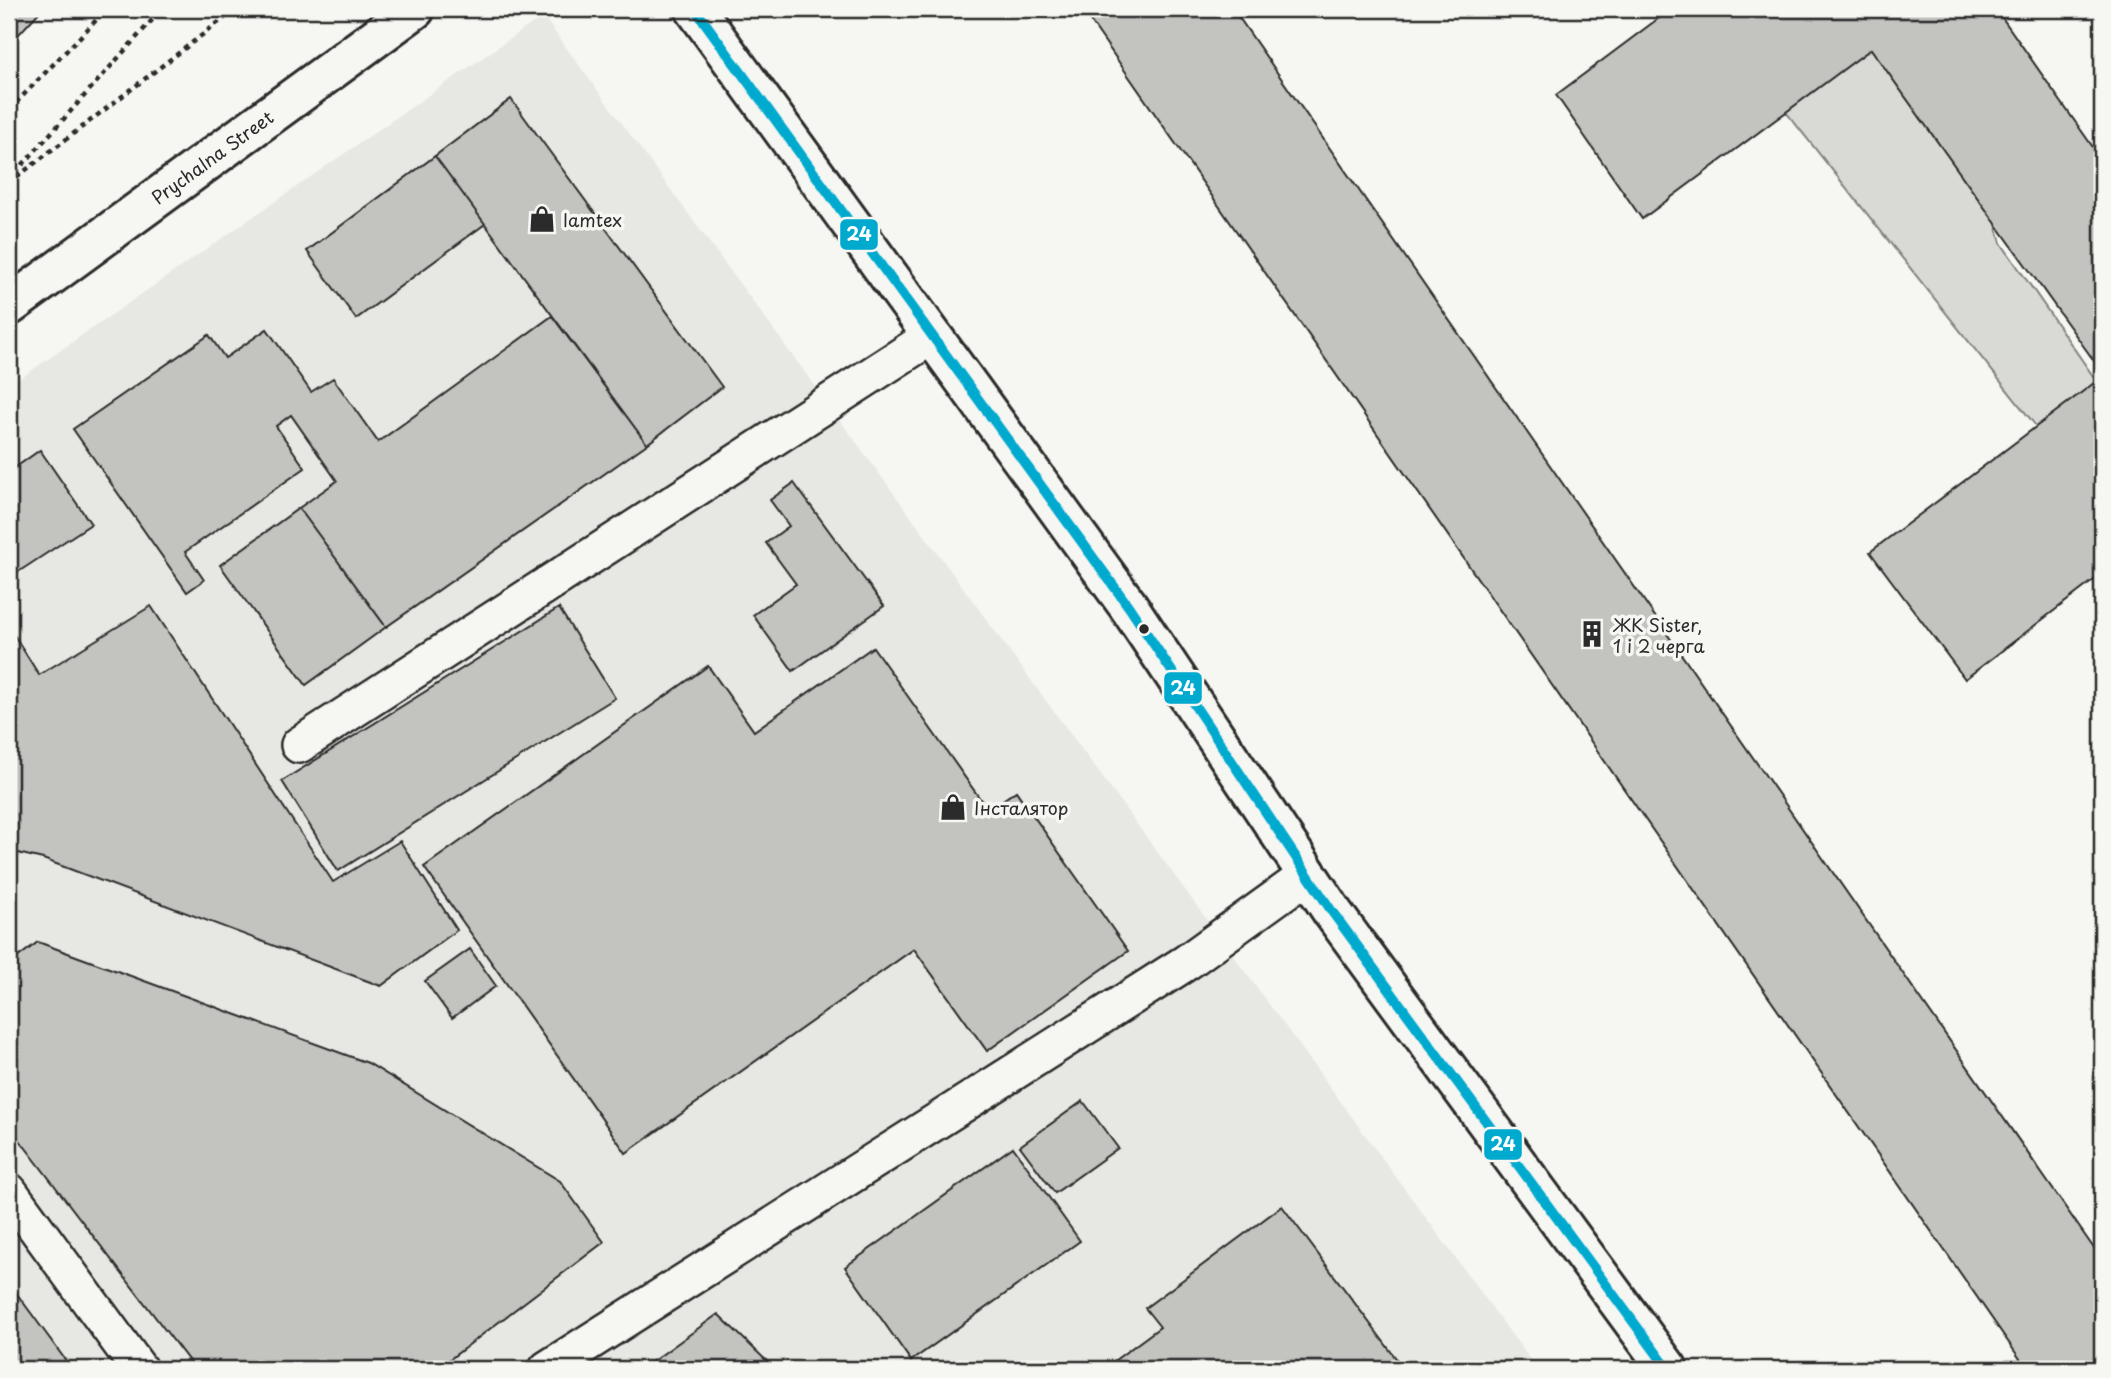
<svg xmlns="http://www.w3.org/2000/svg" width="2111" height="1378" font-family="'Playpen Sans',sans-serif">
<rect width="100%" height="100%" fill="#f6f6f2"/>
<filter id="ink" filterUnits="userSpaceOnUse"><feTurbulence type="fractalNoise" baseFrequency=".0143" numOctaves="2"/><feDisplacementMap in="SourceGraphic" scale="14" xChannelSelector="R" yChannelSelector="G"/><feConvolveMatrix kernelMatrix="1 2 1 2 8 2 1 2 1" color-interpolation-filters="sRGB"/></filter>
<g filter="url(#ink)">
<path fill="#e7e7e3" d="M543,16l994,1353h-1528v-983z"/>
<path fill="#d9d9d5" stroke="#828280" stroke-width="2" d="M1704,9h243l62,95 -35,37 27,102 101,146v120z"/>
<path fill="#c3c3c0" stroke="#2b2b2b" stroke-width="2" d="M9,9h33l-33,36z
M1082,9h151l869,1251v109h-75z
M1671,9h325l106,151v212l-231,-323 -229,170 -86,-124z
M511,99l211,288 -75,57 -212,-288z
M435,156l50,68 -129,95 -49,-68z
M552,316l95,128 -261,183 -87,-119 38,-27 -46,-66 -15,11 29,42 -120,84 19,28 -17,12 -114,-163 136,-94 16,23 42,-29 44,63 22,-14 45,64z
M2102,377v197l-137,105 -95,-127z
M40,450l51,74 -82,54v-106z
M794,483l90,123 -91,65 -40,-56 43,-31 -30,-41 23,-17 -19,-26z
M299,508l87,119 -80,58 -86,-120z
M151,606l182,276 67,-41 57,89 -76,56 -338,-127 -34,-8v-224l30,48z
M559,608l56,90 -277,173 -56,-90z
M873,647l115,163 28,-19 112,160 -141,100 -73,-102 -288,204 -202,-286 284,-201 46,65z
M38,942l330,121 192,118 44,61 -167,127h-242l-186,-243v-162z
M470,949l26,37 -44,32 -27,-37z
M1083,1101l35,47 -63,45 -35,-47z
M1013,1147l67,94 -169,120 -66,-94z
M1282,1206l122,163h-301l57,-42 -15,-19z
M9,1283l63,86h-63z
M718,1314l57,55h-133z"/>
<g fill="none" stroke-linecap="round" stroke-linejoin="round">
<defs>
<path id="lane" d="M299,745l633,-409
M9,1191l130,178
M547,1369l640,-407 119,-86"/>
<path id="street" d="M695,9l434,598 204,306 335,456
M9,306l406,-297"/>
</defs>
<use href="#lane" stroke="#2b2b2b" stroke-width="40"/>
<use href="#street" stroke="#2b2b2b" stroke-width="44"/>
<path stroke="#2b2b2b" stroke-width="4.5" stroke-dasharray="5 5" stroke-linecap="butt" d="M9,110l98,-101
M9,180l153,-171
M9,183l227,-174"/>
<use href="#lane" stroke="#f6f6f2" stroke-width="35"/>
<use href="#street" stroke="#f6f6f2" stroke-width="38"/>
<defs>
<path id="bus-1" d="M695,9l434,598 204,306 335,456"/>
</defs>
<use href="#bus-1" stroke="#f6f6f2" stroke-width="16"/>
<use href="#bus-1" stroke="#00a9ce" stroke-width="10"/>
</g>
</g>
<defs>
<symbol id="shop-bare" viewBox="-9 -9 18 18"><path d="M-5-2.5h2.3a2.7 3.5 0 0 1 5.4 0H5L5.5 6h-11ZM-1.5-2.5h3a1.5 2.3 0 0 0-3 0Z" fill="#2b2b2b" stroke="#f6f6f2" stroke-width="2.5" paint-order="stroke"/></symbol>
<symbol id="building-bare" viewBox="-9 -9 18 18"><path d="M-4-6H4V6H1V3H-1V6H-4ZM-2.5-4.3h1.7v1.8h-1.7ZM.8-4.3h1.7v1.8H.8ZM-2.5-1h1.7V.8h-1.7ZM.8-1h1.7V.8H.8Z" fill="#2b2b2b" stroke="#f6f6f2" stroke-width="2.5" paint-order="stroke"/></symbol>
</defs>
<g fill-rule="evenodd">
<use href="#shop-bare" x="523" y="200" width="38" height="38"/>
<use href="#building-bare" x="1573" y="615" width="38" height="38"/>
<use href="#shop-bare" x="934" y="788" width="38" height="38"/>
</g>
<circle fill="#2b2b2b" stroke="#f6f6f2" stroke-width="2.5" cx="1144" cy="629" r="6"/>
<g text-anchor="middle" dominant-baseline="central" stroke-width="7" stroke-linejoin="round" paint-order="stroke">
<g font-size="18" fill="#2b2b2b" stroke="#f6f6f2">
<text transform="translate(212 157) rotate(-36)">Prychalna Street</text>
</g>
<g font-size="18" fill="#2b2b2b" stroke="#f6f6f2" text-anchor="start">
<text x="563" y="219">Iamtex</text>
<text x="1613" y="624">ЖК Sister,<tspan x="1613" dy="21">1 і 2 черга</tspan></text>
<text x="974" y="807">Інсталятор</text>
</g>
</g>
<g stroke="#f6f6f2" stroke-width="2.5">
<rect x="839" y="218" width="40" height="33" rx="7" fill="#00a9ce"/>
<rect x="1163" y="671" width="40" height="34" rx="7" fill="#00a9ce"/>
<rect x="1483" y="1128" width="40" height="33" rx="7" fill="#00a9ce"/>
</g>
<g font-size="19" text-anchor="middle" font-weight="bold" fill="#fff">
<text x="859" y="241">24</text>
<text x="1183" y="695">24</text>
<text x="1503" y="1151">24</text>
</g>
<rect width="2111" height="1378" fill="none" stroke="#f6f6f2" stroke-width="35"/>
<rect x="18" y="18" width="2076" height="1343" fill="none" stroke="#2b2b2b" stroke-width="2.5" filter="url(#ink)"/>
</svg>
